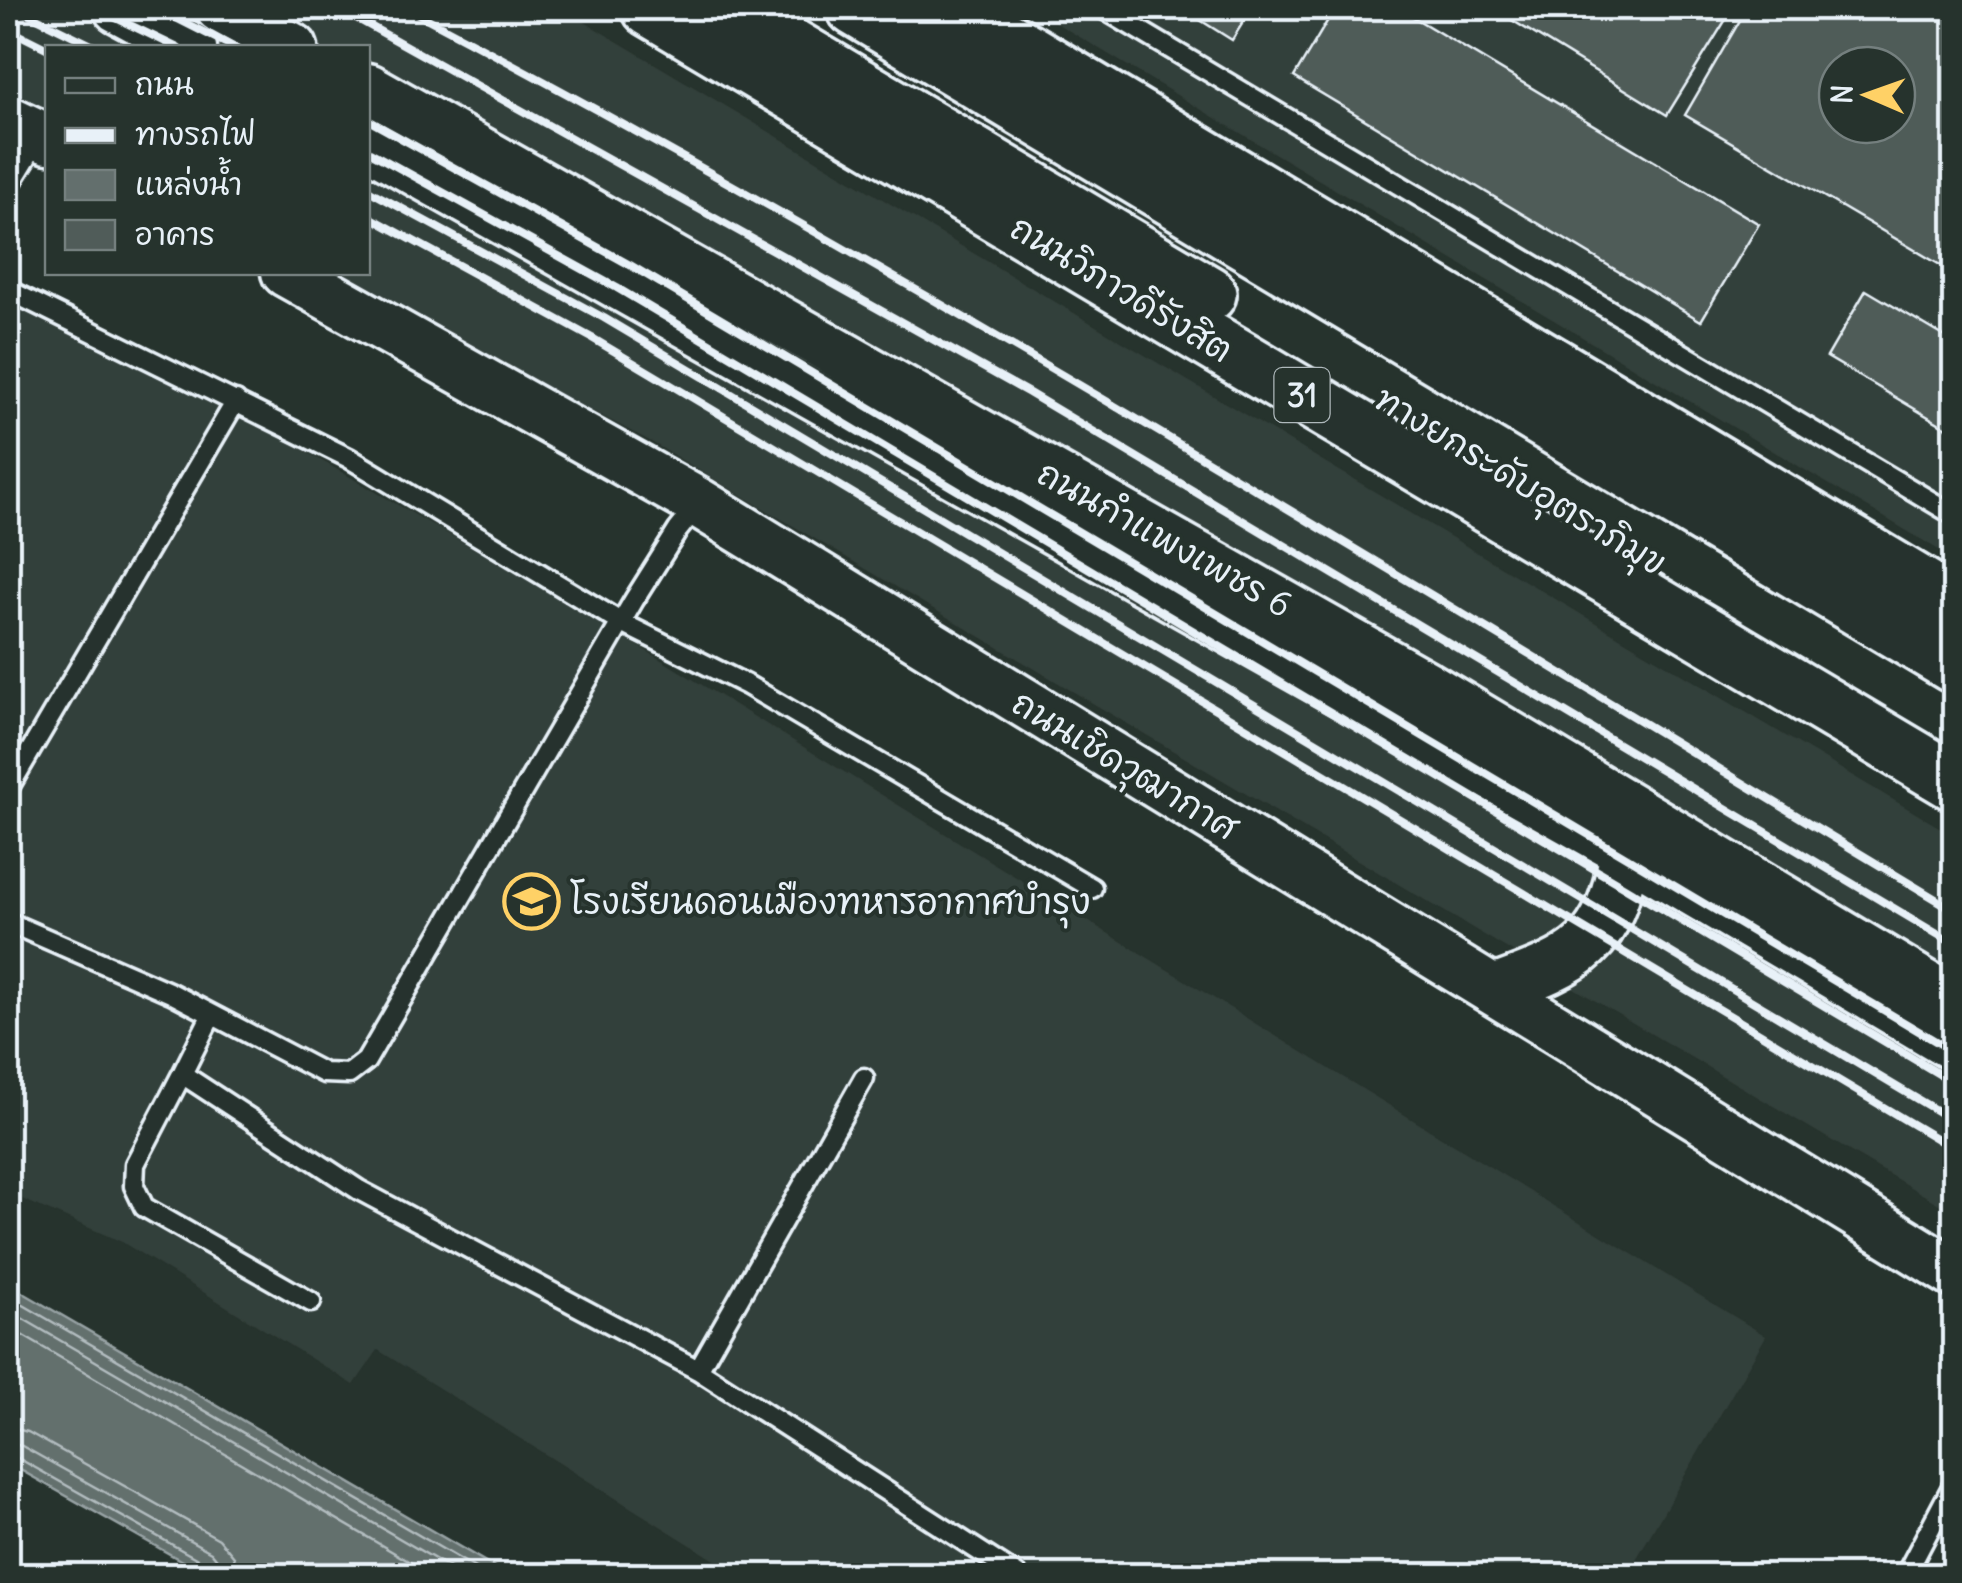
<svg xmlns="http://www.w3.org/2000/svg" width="1962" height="1583" font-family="Delius,'Playpen Sans Thai',sans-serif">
<rect width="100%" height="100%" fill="#26332d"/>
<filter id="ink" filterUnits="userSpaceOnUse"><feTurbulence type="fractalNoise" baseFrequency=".01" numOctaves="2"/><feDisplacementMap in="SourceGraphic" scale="20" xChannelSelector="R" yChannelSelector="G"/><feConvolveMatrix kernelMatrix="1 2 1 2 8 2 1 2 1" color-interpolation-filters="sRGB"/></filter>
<g filter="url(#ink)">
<path fill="#333f3a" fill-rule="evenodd" d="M8,8h553l1393,828v377l-1306,-773 -319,-167 39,-1v-224h-320l-1,77 -39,-21z
M1031,8h923v551zM1837,65h60v60h-60z
M8,301l183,84 387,224 1188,727 -139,239h-888l-361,-225 -24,35 -232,-143 -114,-49z"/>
<path fill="#636f6d" stroke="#98a3a5" stroke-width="2.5" d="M8,1284l500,291h-301l-199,-112z"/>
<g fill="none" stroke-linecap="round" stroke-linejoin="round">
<path stroke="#b3bdc0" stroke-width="2.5" d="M8,1296l481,280
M8,1310l456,266
M8,1327l426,249
M8,1427l20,5 191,107 15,18 3,19
M8,1443l14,3 189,106 9,11 2,13
M8,1455l8,2 187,105 7,14"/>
</g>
<path fill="#505c59" stroke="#e8f1f8" stroke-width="2.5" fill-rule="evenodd" d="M1181,8h71l-20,32z
M1335,8h63l361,216 -58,97 -407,-244z
M1492,8h241l-66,107z
M1747,8h207v265l-269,-158zM1837,65h60v60h-60z
M1866,290l88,52v90l-127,-75z"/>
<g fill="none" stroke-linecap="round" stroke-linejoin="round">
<defs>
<path id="lane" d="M1102,8l852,507
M8,188l31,-51
M8,290l341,168 273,165 125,62 345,203
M8,789l228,-388
M8,922l163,71 153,80 25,1 17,-13 268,-461 44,-70 21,-26
M211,1016l-29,58 177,116 339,180 320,206
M182,1074l-47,90 -1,22 10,21 167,95
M698,1370l166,-292
M1905,1576l49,-93"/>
<path id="secondary" d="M118,8l74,40
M220,8l73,40
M368,88l1059,598 527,316
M8,120l40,19
M368,144l1257,707 329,195
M286,272l413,231 1255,770
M1494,990c86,-31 115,-43 131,-139"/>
<path id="highway" d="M650,8l1304,774
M726,8l482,286
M855,8l1099,657
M954,8l1000,597"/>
</defs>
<use href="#lane" stroke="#e8f1f8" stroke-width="25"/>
<use href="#secondary" stroke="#e8f1f8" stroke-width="55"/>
<use href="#highway" stroke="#e8f1f8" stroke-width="62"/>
<use href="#lane" stroke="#26332d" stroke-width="18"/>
<use href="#secondary" stroke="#26332d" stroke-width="48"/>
<use href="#highway" stroke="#26332d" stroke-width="55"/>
<path stroke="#e8f1f8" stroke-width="8" d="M16,8l82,40
M95,8l83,40
M156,8l79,40
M338,8l691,385 925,551
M407,8c528,278 1036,596 1547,902
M8,29l40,20
M368,120l262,145 1324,787
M368,151l249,137 1337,795
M368,190l236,128 1350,803
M368,216l224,122 1362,811"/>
</g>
</g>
<defs>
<symbol id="school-ring" viewBox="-11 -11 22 22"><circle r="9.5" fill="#26332d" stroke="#ffd166" stroke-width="1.5"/><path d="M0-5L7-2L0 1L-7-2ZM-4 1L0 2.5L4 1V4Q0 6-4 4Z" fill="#ffd166"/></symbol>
</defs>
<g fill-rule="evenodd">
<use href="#school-ring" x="500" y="870" width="63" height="63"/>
</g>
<g text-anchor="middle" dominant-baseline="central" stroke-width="8" stroke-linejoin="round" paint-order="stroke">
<rect fill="#26332d" stroke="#aeb8bb" stroke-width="2.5" x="1274.5" y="368" width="55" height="54" rx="8"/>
<g font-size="32" font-weight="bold" fill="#e8f1f8">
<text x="1302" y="395">31</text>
</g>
<g font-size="35" fill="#e8f1f8" stroke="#26332d">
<text transform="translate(1122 288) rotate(31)">ถนนวิภาวดีรังสิต</text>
<text transform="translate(1521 480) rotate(31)">ทางยกระดับอุตราภิมุข</text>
<text transform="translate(1165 538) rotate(29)">ถนนกำแพงเพชร 6</text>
<text transform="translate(1125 764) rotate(31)">ถนนเชิดวุฒากาศ</text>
</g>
<g font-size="35" fill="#e8f1f8" stroke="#26332d" text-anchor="start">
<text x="570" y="901">โรงเรียนดอนเมืองทหารอากาศบำรุง</text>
</g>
</g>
<rect width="1962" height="1583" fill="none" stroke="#26332d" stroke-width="40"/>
<rect x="20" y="20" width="1922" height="1543" fill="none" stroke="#e8f1f8" stroke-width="4" filter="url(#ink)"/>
<rect x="45" y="45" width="325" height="230" fill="#26332d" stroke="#747f7e" stroke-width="2.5"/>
<rect x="65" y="78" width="50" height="15" fill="#26332d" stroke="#747f7e" stroke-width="2.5"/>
<text x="135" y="95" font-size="30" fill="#e8f1f8">ถนน</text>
<rect x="65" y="128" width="50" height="15" fill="#e8f1f8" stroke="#747f7e" stroke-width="2.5"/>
<text x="135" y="145" font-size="30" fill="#e8f1f8">ทางรถไฟ</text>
<rect x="65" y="170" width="50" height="30" fill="#636f6d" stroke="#747f7e" stroke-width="2.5"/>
<text x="135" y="195" font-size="30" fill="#e8f1f8">แหล่งน้ำ</text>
<rect x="65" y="220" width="50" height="30" fill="#505c59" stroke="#747f7e" stroke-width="2.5"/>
<text x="135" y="245" font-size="30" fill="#e8f1f8">อาคาร</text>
<g transform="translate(1867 95) rotate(272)"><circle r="48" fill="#26332d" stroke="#747f7e" stroke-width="2.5"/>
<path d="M0-8L18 38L0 25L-18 38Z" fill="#ffd166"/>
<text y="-15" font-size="28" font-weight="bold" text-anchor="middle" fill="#e8f1f8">N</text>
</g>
</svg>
